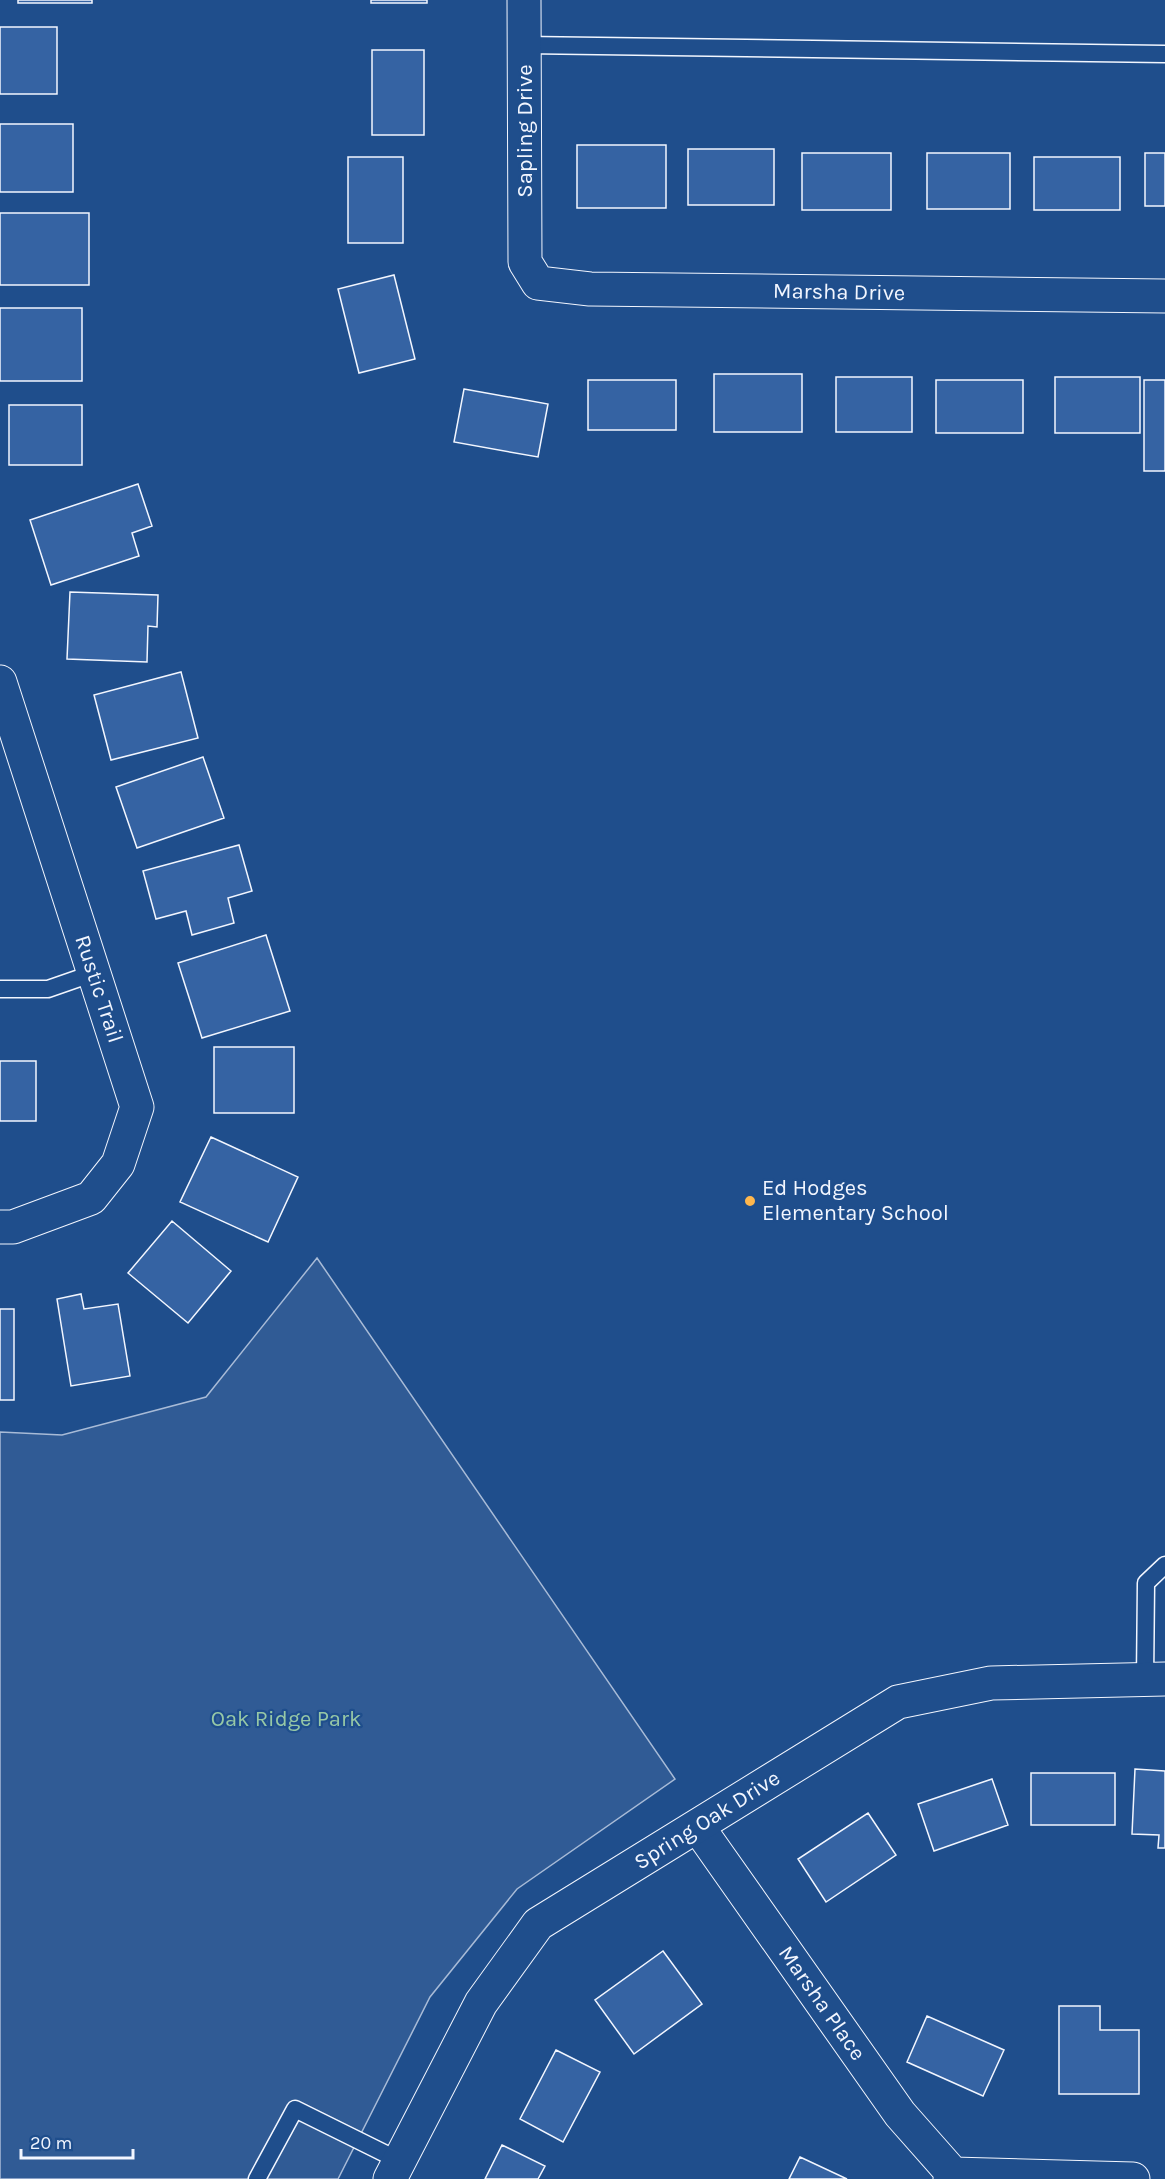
<svg xmlns="http://www.w3.org/2000/svg" width="1165" height="2179" font-family="Karla,sans-serif">
<rect width="100%" height="100%" fill="#1f4e8c"/>
<path fill="#305b95" stroke="#a8bbd7" stroke-width="1.5" d="M317,1258l358,521 -158,110 -87,108 -92,182h-338v-747l62,3 144,-38z"/>
<path fill="#3563a3" stroke="#f2f6ff" stroke-width="1.5" d="M18,0h74v3h-74z
M371,0h56v3h-56z
M0,27h57v67h-57z
M372,50h52v85h-52z
M0,124h73v68h-73z
M577,145h89v63h-89z
M688,149h86v56h-86z
M802,153h89v57h-89z
M927,153h83v56h-83z
M1145,153h20v53h-20z
M348,157h55v86h-55z
M1034,157h86v53h-86z
M0,213h89v72h-89z
M394,275l21,84 -56,14 -21,-84z
M0,308h82v73h-82z
M714,374h88v58h-88z
M836,377h76v55h-76z
M1055,377h85v56h-85z
M588,380h88v50h-88z
M936,380h87v53h-87z
M1144,380h21v91h-21z
M464,389l84,15 -10,53 -84,-15z
M9,405h73v60h-73z
M138,484l14,42 -20,7 7,23 -88,29 -21,-65z
M70,592l88,3 -1,32 -9,-1 -1,36 -80,-3z
M181,672l17,66 -87,22 -17,-65z
M203,757l21,61 -87,30 -21,-61z
M239,845l13,46 -24,7 6,25 -42,12 -6,-24 -30,8 -13,-48z
M266,935l24,76 -88,27 -24,-75z
M214,1047h80v66h-80z
M0,1061h36v60h-36z
M211,1137l87,40 -30,65 -88,-40z
M172,1221l59,50 -43,52 -60,-50z
M81,1294l3,15 34,-5 12,72 -59,10 -14,-87z
M0,1309h14v91h-14z
M1135,1769l30,2v77h-7l1,-13 -27,-1z
M1031,1773h84v52h-84z
M992,1779l16,46 -74,26 -16,-47z
M868,1813l28,42 -70,47 -28,-43z
M663,1951l39,53 -68,50 -39,-54z
M1059,2006h41v24h39v64h-80z
M927,2016l77,34 -21,46 -76,-34z
M556,2050l44,22 -37,70 -43,-23z
M502,2145l43,21 -7,13h-53z
M800,2157l47,22h-58z"/>
<g fill="none" stroke-linecap="round" stroke-linejoin="round">
<defs>
<path id="service" d="M524,45l641,9
M0,989h48l46,-16
M1145,1680l1,-97 19,-18
M257,2179l38,-70 105,52"/>
<path id="minor" d="M524,0l1,262 13,21 52,6 575,7
M0,682l137,425 -19,57 -27,34 -78,29h-13
M698,1827l202,287 53,60
M950,2179l3,-5 180,5"/>
<path id="tertiary" d="M390,2179l91,-176 57,-79 360,-222 93,-19 174,-4"/>
</defs>
<use href="#service" stroke="#f2f6ff" stroke-width="19"/>
<use href="#minor" stroke="#f2f6ff" stroke-width="35"/>
<use href="#tertiary" stroke="#f2f6ff" stroke-width="35"/>
<use href="#service" stroke="#1f4e8c" stroke-width="16"/>
<use href="#minor" stroke="#1f4e8c" stroke-width="33"/>
<use href="#tertiary" stroke="#1f4e8c" stroke-width="33"/>
</g>
<circle fill="#ffb74d" stroke="#1f4e8c" stroke-width="2" cx="750" cy="1201" r="6"/>
<g text-anchor="middle" dominant-baseline="central" stroke-width="4.5" stroke-linejoin="round" paint-order="stroke">
<g font-size="22" fill="#f2f6ff" stroke="#1f4e8c">
<text transform="translate(525 131) rotate(-90)">Sapling Drive</text>
<text transform="translate(839 292) rotate(1)">Marsha Drive</text>
<text transform="translate(99 989) rotate(72)">Rustic Trail</text>
<text transform="translate(707 1820) rotate(-32)">Spring Oak Drive</text>
<text transform="translate(822 2003) rotate(55)">Marsha Place</text>
</g>
<g font-size="22" fill="#f2f6ff" stroke="#1f4e8c" text-anchor="start">
<text x="762" y="1188">Ed Hodges<tspan x="762" dy="25">Elementary School</tspan></text>
</g>
<g font-size="22" fill="#97c8a6" stroke="#1f4e8c">
<text x="286" y="1719">Oak Ridge Park</text>
</g>
</g>
<path d="M21 2149v9h112v-9" fill="none" stroke="#f2f6ff" stroke-width="3"/>
<text x="30" y="2149" font-size="18" fill="#f2f6ff" stroke="#1f4e8c" stroke-width="4.5" paint-order="stroke">20 m</text>
</svg>
